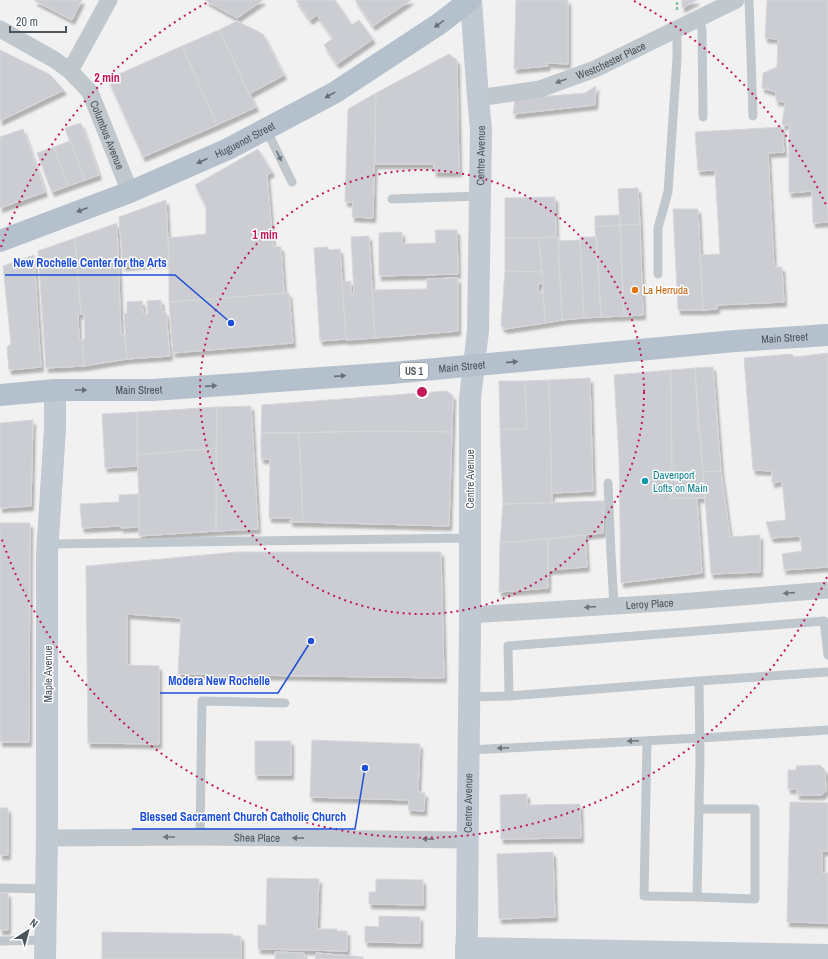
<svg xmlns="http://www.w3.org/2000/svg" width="828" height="959" font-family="'Archivo Narrow',sans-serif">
<defs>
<filter id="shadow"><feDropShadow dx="2.5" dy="4.5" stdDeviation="1" flood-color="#0004"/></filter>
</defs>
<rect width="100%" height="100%" fill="#f2f1f1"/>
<path fill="#cbcdd2" stroke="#d5d7db" filter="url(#shadow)" d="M35,0h47l-10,20 -37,-19z
M205,0h58l-26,18z
M296,0h39l17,25 7,-5 14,19 -36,25 -13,-19 9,-7 -16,-23 -7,5z
M355,0h56l-38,26z
M516,0h52v64l-21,-1 1,3 -34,3z
M682,0h15l-15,8z
M767,0h61v222l-15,1 -1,-32 -23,2v-68h-7l3,-23 -9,-1v-9l-14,-4 1,-15 14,-6 1,-28 -13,-1z
M237,21l26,13 21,41 -35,19 -30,-64z
M219,30l37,77 -39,18 -35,-79z
M182,46l35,79 -74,32 -35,-78z
M0,50l49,24 15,16 -64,31z
M449,54l8,6 2,112h-25v-8h-59l1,-71z
M596,86l-1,19 -82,9 2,-15 70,-6z
M376,93l-3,125 -21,-1 1,-15h-8l3,-93z
M81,123l18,52 -14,5 -20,-52z
M782,127l2,25 -16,1 6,114h8l2,35 -67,3v4l-14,1 -3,-55 20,-1 -5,-84 -17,1 -3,-39z
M23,129l22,63 -45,16v-71z
M70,141l15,39 -17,6 -14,-39z
M54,147l14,39 -16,6 -15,-39z
M258,149l14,23 -5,3 6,71 8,1 3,46 -115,9v-40l-1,-24 38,-4v-28l-11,-21z
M638,188l2,36 -20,1 -2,-36z
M555,197l1,40 -51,1v-40z
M166,200l3,62 -46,4 -4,-49z
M673,209h25l5,101h-25z
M619,215l1,10 -25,2v-11z
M117,223l4,112h4l2,24 -43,7 -2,-27h3l-1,-25h-3l-6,-76z
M640,224l3,91 -19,1 -4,-91z
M620,225l4,91 -23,1 -6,-90z
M435,230h22l1,44 -79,2v-43l23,-1v12l34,-1z
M369,236l6,102 -29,2 -4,-58 9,-1v13h3l-3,-57z
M558,237l4,83 -17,3 -3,-51 -3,-34z
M580,237h17l4,80 -17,1z
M75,238l6,76h-3l1,26 3,-1 2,27 -38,2 -8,-117z
M505,238h34l3,34 -37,-1z
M580,240l4,78 -22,2 -4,-79z
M328,247l1,3 11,-1 6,90 -26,2 -6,-93z
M34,255l7,112 -32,3 -2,-23 4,-3 -8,-78z
M505,271l37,1 1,11 -5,1v9h5l2,30 -40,6 -4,-3z
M458,278v53l-83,7 -3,-48 55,-1v-10z
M289,293l4,50 -120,10 -4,-51z
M161,300l1,12h4l4,44 -43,3 -3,-45 3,-1v-11l15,-1 1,13h5l-1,-13z
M828,353v214l-44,3 -2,-16 20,-3 -2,-15 -29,2 -5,-16 20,-2 -4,-39 -10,2v-12l-19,-1 -9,-112 48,-4 2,3z
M713,367l8,104 -18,1 -8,-104z
M695,368l3,64h2l5,66h-34l1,-34 -1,-94z
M671,370l1,94 -1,34h26l5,75 -81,10 -2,-126 -5,-82z
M590,378l3,113 -41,2 -3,-113z
M549,380l3,123 -49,1 -3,-75h27l-2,-48z
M499,381h26l2,48h-27z
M447,391l6,5 -1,36 -75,-1 -116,2 1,-28z
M251,406l7,123 -42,2 1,-124z
M217,407l-1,41 -79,7v-43z
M137,412v54l-32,2 -3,-54z
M33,420l-2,86 -31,2v-85z
M377,431l75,1 -3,94 -146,-4 -4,-89z
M261,433h38l4,89h-13l1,-4h-22l1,-59h-9z
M216,448v83l-77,5v-42l-2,-39z
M721,471l9,66 30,-2v37l-49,2 -8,-102z
M139,494v33l-18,1v-2l-39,2 -2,-24 39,-2v-7z
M604,501l-1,32 -103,10 3,-39z
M0,523h30l-1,219h-29z
M585,535l2,32 -39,3v-31z
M548,539v49l-49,4 1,-49z
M237,552h204l3,126 -266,-4 3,-56 -54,-4v51l32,1v78l-71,-1 -2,-177z
M312,740l108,4 -2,48 7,1 -1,18 -16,-1 1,-10 -99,-3z
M255,741h36v34h-36z
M820,765l5,5 1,21 -4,4h-25v-6h-9v-19h8v-4z
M527,794v11l53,-1 1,34 -80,1 -1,-44z
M790,802l38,1v48h-6v22h6v50l-41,-1z
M0,808h8v47h-8z
M553,852l2,65 -56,2 -2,-65z
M267,878l52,1 -2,50h20v2h10v20l-89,-2v-24h8z
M376,879l47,1v25l-54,-1v-12h7z
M0,893h8v37h-8z
M379,916l41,1v26l-55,-1v-16l14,1z
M102,932l131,2v2h8v23h-139z
M275,952l29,1v6h-29z
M316,953l47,4v2h-48z"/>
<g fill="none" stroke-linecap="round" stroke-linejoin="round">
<path stroke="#81c5a0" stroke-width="2.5" stroke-dasharray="3 2" stroke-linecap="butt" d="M677,10v-10"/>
<path stroke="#c0c8cd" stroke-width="9" d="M749,0l4,116
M699,18l3,12 1,87
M266,129l26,53
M392,199l88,-3
M658,274v-46l10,-36 9,-134v-29
M608,483l3,71 3,52
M48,544l422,-6
M699,681l1,80 -3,136 58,2v-90h-56
M509,696l-1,-50 316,-25 4,34
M469,697l40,-1 190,-15 129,-9
M647,741l-3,155 53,1
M469,750l231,-12 128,-8
M200,837l2,-136 83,2
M0,888l46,1
M0,941l45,-1"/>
<g stroke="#c0c8cd" stroke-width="17">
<path id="s1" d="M0,29l55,31 15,11 20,21 40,100"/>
<path d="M70,71l39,-71"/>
<path id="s2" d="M478,98l62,-9 55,-20 141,-69"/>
<path id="s3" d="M470,615l209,-13 149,-12"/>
<path id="s4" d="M47,838l153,-1 267,3"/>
</g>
<g stroke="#c1c9d2" stroke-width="22">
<path d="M466,948l362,7"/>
<path d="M45,959l2,-121v-284l8,-125v-39"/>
<path id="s5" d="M466,959l1,-28 1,-130 2,-170v-233l8,-67 3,-202 -3,-31 -7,-98"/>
</g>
<g stroke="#b4c1cc" stroke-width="22">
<path id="s6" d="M0,241l130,-49 98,-43 106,-56 105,-69 31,-24"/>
<path id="s7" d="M0,395l55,-5h98l239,-17 343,-32 93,-6"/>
</g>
</g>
<defs><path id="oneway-solid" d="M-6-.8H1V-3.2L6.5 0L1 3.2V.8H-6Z"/></defs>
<g fill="#646f78">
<use href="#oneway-solid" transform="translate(439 24) rotate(144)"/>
<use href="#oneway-solid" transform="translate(330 95) rotate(151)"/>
<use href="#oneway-solid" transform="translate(202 161) rotate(156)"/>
<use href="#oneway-solid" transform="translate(82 210) rotate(159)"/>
<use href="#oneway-solid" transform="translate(512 362) rotate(-5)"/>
<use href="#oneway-solid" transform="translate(340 376) rotate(-4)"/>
<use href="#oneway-solid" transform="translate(211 386) rotate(-4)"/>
<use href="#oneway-solid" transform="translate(81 390)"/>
</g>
<g fill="#6d777e">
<use href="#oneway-solid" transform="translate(561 81) rotate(160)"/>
<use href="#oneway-solid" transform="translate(279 156) rotate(64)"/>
<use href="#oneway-solid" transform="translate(789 593) rotate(176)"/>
<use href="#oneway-solid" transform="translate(590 607) rotate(176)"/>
<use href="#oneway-solid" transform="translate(633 741) rotate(177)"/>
<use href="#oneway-solid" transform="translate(503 748) rotate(177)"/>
<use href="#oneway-solid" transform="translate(169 837) rotate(180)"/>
<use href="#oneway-solid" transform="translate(298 838) rotate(-179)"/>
<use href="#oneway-solid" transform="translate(428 839) rotate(-179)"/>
</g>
<g fill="none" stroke="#c2185b" stroke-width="2" stroke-dasharray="2 4">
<circle cx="422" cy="392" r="222"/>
<path d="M827 577A445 445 0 0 1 1 537M1 247A445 445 0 0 1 210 1M634 1A445 445 0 0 1 827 207"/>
</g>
<circle fill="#e8710a" stroke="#fff" stroke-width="1.5" cx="635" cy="290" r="4"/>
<circle fill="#0f9aa8" stroke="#fff" stroke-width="1.5" cx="645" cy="481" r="4"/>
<g text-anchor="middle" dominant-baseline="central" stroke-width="3" stroke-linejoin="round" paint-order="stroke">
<rect fill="#fff" stroke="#80878d" stroke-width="1" x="400" y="363" width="28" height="16" rx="3"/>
<g font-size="10" font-weight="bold" fill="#4a545c">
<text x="414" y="371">US 1</text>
</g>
<g font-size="11" fill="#4a545c" stroke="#fff">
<text stroke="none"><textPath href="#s2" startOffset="139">Westchester Place</textPath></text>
<text stroke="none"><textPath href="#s1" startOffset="157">Columbus Avenue</textPath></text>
<text stroke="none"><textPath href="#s6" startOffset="265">Huguenot Street</textPath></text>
<text stroke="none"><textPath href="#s5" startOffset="804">Centre Avenue</textPath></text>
<text stroke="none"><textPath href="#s7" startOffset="787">Main Street</textPath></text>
<text stroke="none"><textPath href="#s7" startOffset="463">Main Street</textPath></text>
<text stroke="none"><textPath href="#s7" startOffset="139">Main Street</textPath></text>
<text transform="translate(470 479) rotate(-90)">Centre Avenue</text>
<text stroke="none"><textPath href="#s3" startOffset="180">Leroy Place</textPath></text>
<text transform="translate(48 674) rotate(-90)">Maple Avenue</text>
<text stroke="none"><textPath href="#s5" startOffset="156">Centre Avenue</textPath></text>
<text stroke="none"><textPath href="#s4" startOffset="210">Shea Place</textPath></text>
</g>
<g font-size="11" fill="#c56008" stroke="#fff" text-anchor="start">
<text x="643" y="290">La Herruda</text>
</g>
<g font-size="11" fill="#0d838f" stroke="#fff" text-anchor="start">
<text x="653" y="475">Davenport<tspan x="653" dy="13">Lofts on Main</tspan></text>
</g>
</g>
<circle cx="422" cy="392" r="6" fill="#c2185b" stroke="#fff" stroke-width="2"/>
<g font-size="12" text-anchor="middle" font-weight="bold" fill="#c2185b" stroke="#fff" stroke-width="3" stroke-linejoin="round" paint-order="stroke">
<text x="107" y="82">2 min</text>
<text x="265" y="239">1 min</text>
</g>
<path fill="none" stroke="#1d4ed8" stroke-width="1.5" d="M231 323L175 275H5M311 641L278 693H160M365 768L355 829H132"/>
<g fill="#1d4ed8" stroke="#fff" stroke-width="1.5">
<circle cx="231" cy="323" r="4"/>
<circle cx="311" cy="641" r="4"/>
<circle cx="365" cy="768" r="4"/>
</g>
<g font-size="12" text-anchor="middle" font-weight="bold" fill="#1d4ed8" stroke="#fff" stroke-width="3" stroke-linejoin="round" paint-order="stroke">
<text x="90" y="267">New Rochelle Center for the Arts</text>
<text x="219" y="685">Modera New Rochelle</text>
<text x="243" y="821">Blessed Sacrament Church Catholic Church</text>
</g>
<g transform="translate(28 931) rotate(36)" stroke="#ffffff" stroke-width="3" paint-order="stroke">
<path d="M0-3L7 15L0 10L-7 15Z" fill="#4a545c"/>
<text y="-6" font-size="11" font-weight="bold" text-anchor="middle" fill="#4a545c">N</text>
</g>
<path d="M10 26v6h56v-6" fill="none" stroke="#4a545c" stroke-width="2"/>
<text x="16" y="26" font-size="12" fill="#4a545c" stroke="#ffffff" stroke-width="3" paint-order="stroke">20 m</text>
</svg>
